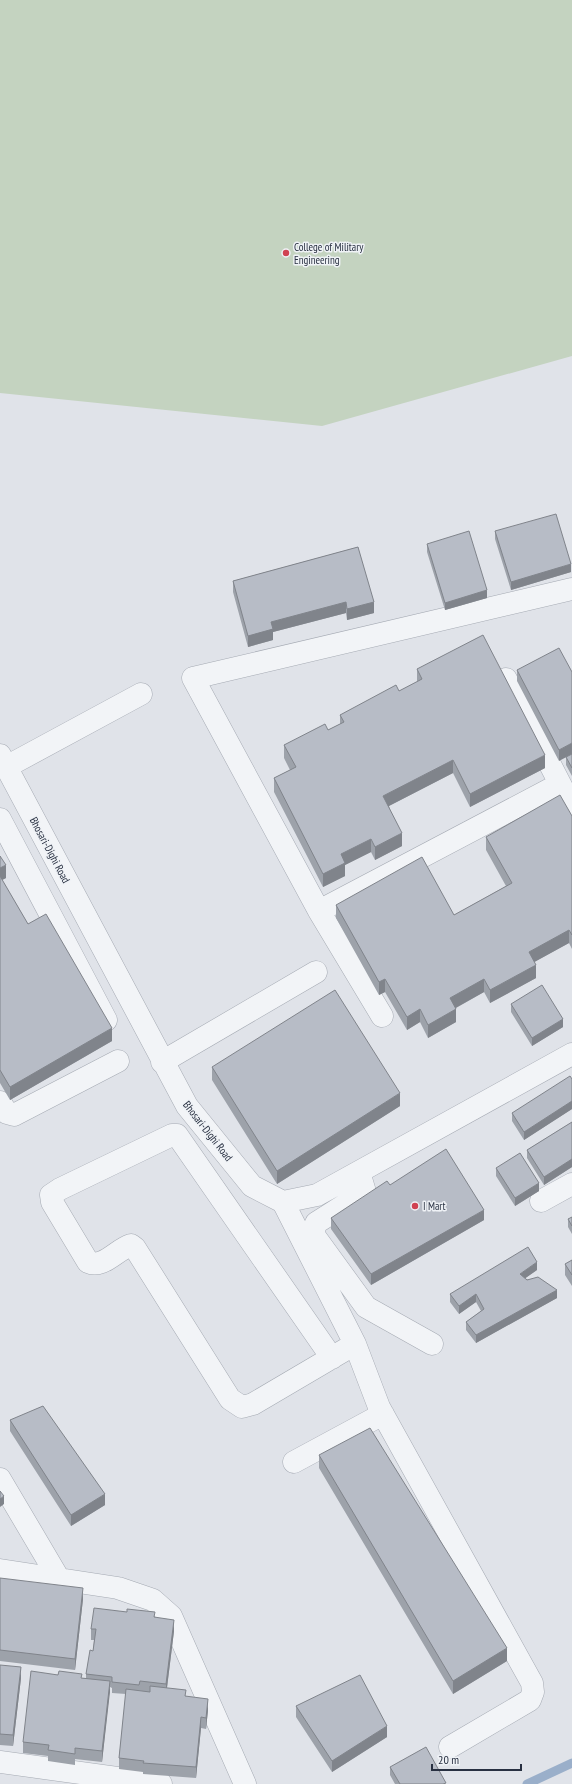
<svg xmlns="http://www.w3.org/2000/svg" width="572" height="1784" font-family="'PT Sans Narrow',sans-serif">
<rect width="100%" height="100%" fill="#e0e3e9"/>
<path fill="#c4d3c0" d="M0,0h572v356l-250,70 -322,-33z"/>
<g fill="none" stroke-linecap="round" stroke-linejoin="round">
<path stroke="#9aafca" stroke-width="9" d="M527,1784l45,-21"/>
<defs>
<path id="minor" d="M506,679l66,128
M0,755l187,351 65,80 31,16 34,-7 255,-141
M6,767l135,-73
M0,819l106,201
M319,911l241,-127
M382,1016l-63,-105 -126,-233 379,-89
M162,1062l154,-90
M0,1102l7,11 7,2 104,-54
M359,1172l6,20 -49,31 -3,11 53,73 66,37
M541,1201l31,-17
M283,1202l72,142 24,63 153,276 1,9 -3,8 -80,47
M332,1358l-155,-223h-5l-112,54 -9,6 1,7 36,60c15,7 28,-12 43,-17l4,3 95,151 12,8 11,-3 102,-60
M294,1462l89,-48
M0,1479l59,100
M0,1570l118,18 35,12 18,16 74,168
M0,1762l161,22"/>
</defs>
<use href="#minor" stroke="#a5aab3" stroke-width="23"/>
<use href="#minor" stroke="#f2f4f7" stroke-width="22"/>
</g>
<path fill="#9da2aa" d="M495,531l76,41 -60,18 -16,-51z
M427,544l60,54 -42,12 -18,-58z
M358,547l16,66 -27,7 -1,-7 -73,19v8l-25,7 -15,-55v-11z
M417,669l128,99 -75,39 -17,-34 -64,33 13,40 -27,14 -4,-8 -26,13v11l-22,11 -49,-95v-14l16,-8 -6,-12v-13l44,-15 12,-6v-9l59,-24 18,-9z
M517,670l55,2 -13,89 -42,-80z
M572,754v22l-6,-11v-8z
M572,816v133l-3,-6 -35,19 2,16 -46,25 -6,-11 -28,16v14l-28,16 -8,-16 -13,8 -22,-38 -6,3 -43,-77v-13l118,10 52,-29 -20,-36v-13z
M0,856l6,22 -4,2 26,44 84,117 -102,59 -10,-17z
M511,1004l52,23 -31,19 -21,-34z
M212,1067l188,39 -123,78 -65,-104z
M572,1079v30l-48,31 -12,-19v-8z
M572,1122v45l-28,18 -17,-27v-8z
M496,1168l43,23 -24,15 -19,-30z
M390,1185l94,35 -113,65 -40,-56v-11z
M572,1217v17l-4,-7v-8z
M572,1260v26l-7,-11v-11z
M537,1270l-12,8 32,20 -81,45 -10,-13v-8l15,-11 -5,-9 -17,12 -9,-12v-8z
M10,1420l95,85 -34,21 -61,-95z
M319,1455l188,206 -54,33 -134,-226z
M0,1578l83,21 -8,71 -75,-9z
M155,1617l19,14 -7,57 19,8 22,14 -2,19 -5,-1 -5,50 -53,-4v-2l-24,-3v-11l7,-64 -14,-1v-5l-2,-1 -8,75 -27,-3v6l-27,-4v-5l-25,-3v-11l59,-64h4v-4l7,-23 1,-11h-3v-11z
M0,1665l21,13 -8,68 -13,-1z
M296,1706l91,31 -55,35 -36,-55z
M390,1767l56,17h-51l-5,-9z"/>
<path fill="#80848b" d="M571,564v8l-60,18v-8z
M487,590v8l-42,12v-7z
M346,602v11l-73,19v8l-25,7v-11l23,-14z
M374,602v11l-27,7v-11z
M572,743v11l-13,7v-11z
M545,755v13l-75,39v-13z
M453,760v13l-70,36v-13z
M402,833v13l-27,14v-13z
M371,839v13l-26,13v11l-22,11v-13l18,-20z
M6,865v13l-6,3v-13z
M569,930v13l-40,22v-13z
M536,965v13l-46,25v-13z
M385,979v13l-6,3v-13z
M484,979v13l-34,19v-13z
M420,1009v13l-13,8v-13z
M456,1009v13l-28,16v-13z
M563,1019v8l-31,19v-8z
M112,1028v13l-102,59v-13z
M400,1093v13l-123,78v-13z
M572,1101v8l-48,31v-8z
M572,1159v8l-28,18v-8z
M539,1183v8l-24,15v-8z
M484,1210v10l-113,65v-11z
M537,1262v8l-17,12v-8z
M557,1290v8l-81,45v-8z
M476,1294v8l-17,12v-8z
M105,1494v11l-34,21v-11z
M4,1496v8l-4,3v-8z
M83,1588v11l-8,71v-11z
M174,1620v11l-8,64v-11z
M507,1648v13l-54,33v-13z
M21,1667v11l-8,68v-11z
M110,1681v11l-8,70v-11z
M208,1699v11l-2,19v-11z
M201,1717v11l-5,50v-11z
M387,1726v11l-55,35v-11z"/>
<path fill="#b7bcc6" stroke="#80848b" d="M556,514l15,50 -60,18 -16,-51z
M469,531l18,59 -42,13 -18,-59z
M358,547l16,55 -27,7 -1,-7 -75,20 2,7 -25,7 -15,-55z
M483,635l62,120 -75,39 -17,-34 -70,36 19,37 -27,14 -4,-8 -30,15 4,9 -22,11 -49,-96 22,-11 -12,-22 41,-21 3,6 16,-8 -4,-7 56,-30 3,6 23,-12 -5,-10z
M559,648l13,24v71l-13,7 -42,-80z
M572,754v14l-6,-11z
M560,795l12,21v119l-3,-5 -40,22 7,13 -46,25 -6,-11 -34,19 6,11 -28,16 -8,-16 -13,8 -22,-38 -6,3 -43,-77 86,-48 32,58 58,-32 -26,-46z
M0,856l6,9 -6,3z
M0,876l28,48 18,-10 66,114 -102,59 -10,-17z
M542,985l21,34 -31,19 -21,-34z
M335,990l65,103 -123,78 -65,-104z
M570,1076l2,3v22l-48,31 -12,-19z
M572,1122v37l-28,18 -17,-27z
M446,1149l38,61 -113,64 -40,-56 56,-37 3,4z
M520,1153l19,30 -24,15 -19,-30z
M572,1217v9l-4,-7z
M528,1247l9,15 -17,12 7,6 11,-3 19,13 -81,45 -10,-13 18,-13 -8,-15 -17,12 -9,-12z
M572,1260v15l-7,-11z
M43,1406l62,88 -34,21 -61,-95z
M370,1428l137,220 -54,33 -134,-226z
M0,1491l4,5 -4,3z
M0,1578l83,10 -8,71 -75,-9z
M94,1608l33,4v-3l28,3 -1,5 20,3 -8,64 -26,-3 -1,4 -27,-3v-5l-26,-3 4,-24 3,1 3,-22h-5z
M0,1665l21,2 -8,68 -13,-1z
M31,1671l27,4 1,-4 23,3 -1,4 29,3 -8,70 -27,-3v6l-27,-4 1,-5 -26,-3z
M360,1675l27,51 -55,35 -36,-55z
M150,1686l36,4 -1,6 23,3 -2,19 -5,-1 -5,50 -53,-4 1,-2 -25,-3 7,-69 24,3z
M426,1747l20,36 -3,1h-43l-10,-17z"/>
<g fill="#d04252" stroke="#eff2f6" stroke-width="1.5">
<circle cx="286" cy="253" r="4"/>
<circle cx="415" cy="1206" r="4"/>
</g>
<g text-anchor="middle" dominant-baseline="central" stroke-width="3" stroke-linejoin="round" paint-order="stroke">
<g font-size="11" fill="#283041" stroke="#eff2f6" text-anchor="start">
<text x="294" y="247">College of Military<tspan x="294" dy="13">Engineering</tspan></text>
<text x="423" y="1206">I Mart</text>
</g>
<g font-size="11" fill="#283041" stroke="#eff2f6">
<text transform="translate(50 850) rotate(62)">Bhosari-Dighi Road</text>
<text transform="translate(208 1131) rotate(52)">Bhosari-Dighi Road</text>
</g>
</g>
<path d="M432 1764v6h89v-6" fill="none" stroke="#283041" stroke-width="2"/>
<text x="438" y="1764" font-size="12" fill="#283041" stroke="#eff2f6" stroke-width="3" paint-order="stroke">20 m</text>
</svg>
